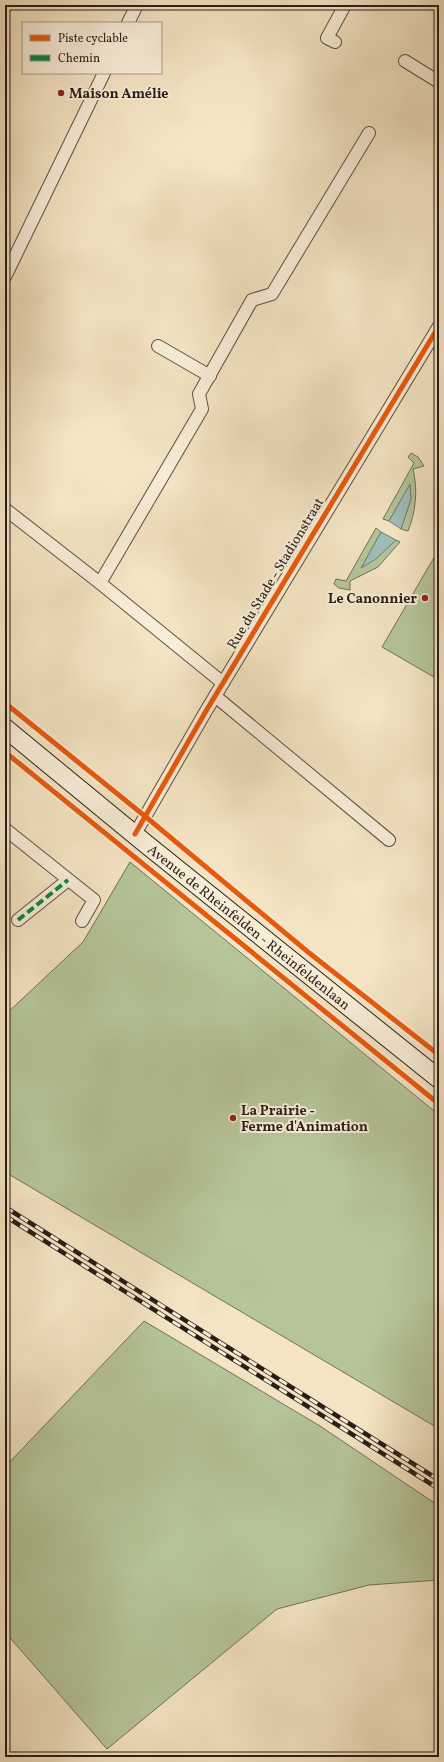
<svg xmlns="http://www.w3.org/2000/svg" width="444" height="1762" font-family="Vollkorn,serif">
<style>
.green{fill:#b5c599;stroke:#6f7158}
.water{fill:#9dbeb9;stroke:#6f7e78}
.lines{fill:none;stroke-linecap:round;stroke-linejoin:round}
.street-casing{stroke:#5c4f42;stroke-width:14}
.secondary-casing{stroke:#291d17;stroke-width:20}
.street{stroke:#f8edd8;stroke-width:12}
.secondary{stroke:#f8edd8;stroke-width:18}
.rail-casing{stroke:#291d17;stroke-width:4.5}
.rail{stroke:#f8edd8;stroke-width:3;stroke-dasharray:9;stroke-linecap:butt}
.quiet{stroke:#00873e;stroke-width:4;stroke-dasharray:8 4;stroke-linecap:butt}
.cycleway-casing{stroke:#f8edd8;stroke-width:8}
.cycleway{stroke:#e8590c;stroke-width:5}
.poi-dot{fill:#8f2418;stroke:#f8edd8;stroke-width:1.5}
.labels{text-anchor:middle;stroke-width:4;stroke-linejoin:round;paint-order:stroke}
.poi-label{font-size:14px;font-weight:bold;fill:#291d17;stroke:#f8edd8;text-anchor:start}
.street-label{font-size:14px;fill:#291d17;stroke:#f8edd8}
</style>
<rect width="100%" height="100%" fill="#f4e4c3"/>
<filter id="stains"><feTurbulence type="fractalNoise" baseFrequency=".005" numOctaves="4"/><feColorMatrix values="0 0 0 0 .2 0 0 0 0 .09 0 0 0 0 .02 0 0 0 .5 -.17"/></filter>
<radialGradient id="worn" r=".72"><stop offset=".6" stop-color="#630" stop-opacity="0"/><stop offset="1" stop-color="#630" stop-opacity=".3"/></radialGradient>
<!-- green -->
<g class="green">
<path d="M 411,453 L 418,457 L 424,466 L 413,469 C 418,490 416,511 408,531 L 401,529 L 411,499 L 410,485 L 389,521 L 383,519 L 414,463 L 408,457 Z"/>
<polygon points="376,528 381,532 362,567 396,540 400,542 378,567 350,581 350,590 339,588 334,584 336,579 346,581"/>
<polygon points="439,549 439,680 382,647"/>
<polygon points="130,862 439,1115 439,1433 436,1427 5,1172 5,1015 83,942"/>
<polygon points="144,1321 320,1426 439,1506 439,1580 369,1585 277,1609 107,1749 5,1632 5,1467"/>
</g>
<!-- water -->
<g class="water">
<polygon points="410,484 411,499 401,529 389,521"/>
<polygon points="381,532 396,540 376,559 361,568"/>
</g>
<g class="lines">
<defs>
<g id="street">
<polyline points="128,23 137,5"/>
<polyline points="335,42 327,38 345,5"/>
<polyline points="405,61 439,82"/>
<polyline points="5,277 104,73"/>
<polyline points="158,346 210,376"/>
<polyline points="5,509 100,583 223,683"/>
<polyline points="100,583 202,409 199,394 252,300 272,294 369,133"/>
<polyline points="215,696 389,840"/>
<polyline points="5,829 94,900 82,921"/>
<polyline points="135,834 206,711 439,326"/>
<polyline points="18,920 68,880"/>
</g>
<g id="secondary">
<path id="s1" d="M 5,728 L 146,844 L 439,1079"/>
</g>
</defs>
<!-- street casing -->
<use href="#street" class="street-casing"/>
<!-- secondary casing -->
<use href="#secondary" class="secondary-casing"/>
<!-- street -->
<use href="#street" class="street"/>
<!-- secondary -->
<use href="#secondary" class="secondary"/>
<defs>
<g id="rail">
<polyline points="5,1207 439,1480"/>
<polyline points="5,1216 439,1489"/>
</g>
</defs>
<!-- rail casing -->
<use href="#rail" class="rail-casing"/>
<!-- rail -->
<use href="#rail" class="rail"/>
<!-- quiet -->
<g class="quiet">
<polyline points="5,835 9,832"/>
<polyline points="18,920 68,880"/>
</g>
<defs>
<g id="cycleway">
<polyline points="5,703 146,817 308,952 439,1055"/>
<polyline points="5,752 439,1104"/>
<polyline points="135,834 206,711 439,326"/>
</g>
</defs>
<!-- cycleway casing -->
<use href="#cycleway" class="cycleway-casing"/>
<!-- cycleway -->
<use href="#cycleway" class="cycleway"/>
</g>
<!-- markers -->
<g class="poi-dot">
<circle cx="61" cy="93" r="4"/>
<circle cx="425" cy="598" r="4"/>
<circle cx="233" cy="1118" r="4"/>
</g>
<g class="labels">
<!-- poi labels -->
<g class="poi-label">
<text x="69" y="98">Maison Amélie</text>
<text x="417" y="603" text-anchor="end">Le Canonnier</text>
<text x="241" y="1115">La Prairie -<tspan x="241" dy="16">Ferme d'Animation</tspan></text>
</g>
<!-- street labels -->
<g class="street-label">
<text transform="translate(275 573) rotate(-59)" y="5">Rue du Stade - Stadionstraat</text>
<text dy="5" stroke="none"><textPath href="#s1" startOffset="315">Avenue de Rheinfelden - Rheinfeldenlaan</textPath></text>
</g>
</g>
<!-- margin -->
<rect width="444" height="1762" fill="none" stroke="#f4e4c3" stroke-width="20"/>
<rect x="6" y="6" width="432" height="1750" fill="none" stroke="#291d17" stroke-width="2"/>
<rect x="10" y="10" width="424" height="1742" fill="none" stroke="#291d17"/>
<!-- legend -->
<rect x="22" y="22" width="140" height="52" fill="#f8edd8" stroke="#a59a8b"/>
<rect x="30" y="35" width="20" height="6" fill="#e8590c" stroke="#a59a8b"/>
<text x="58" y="42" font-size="12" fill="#291d17">Piste cyclable</text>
<rect x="30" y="55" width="20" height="6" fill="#00873e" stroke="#a59a8b"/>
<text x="58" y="62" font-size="12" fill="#291d17">Chemin</text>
<rect width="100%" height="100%" filter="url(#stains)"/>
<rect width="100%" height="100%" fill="url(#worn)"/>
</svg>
